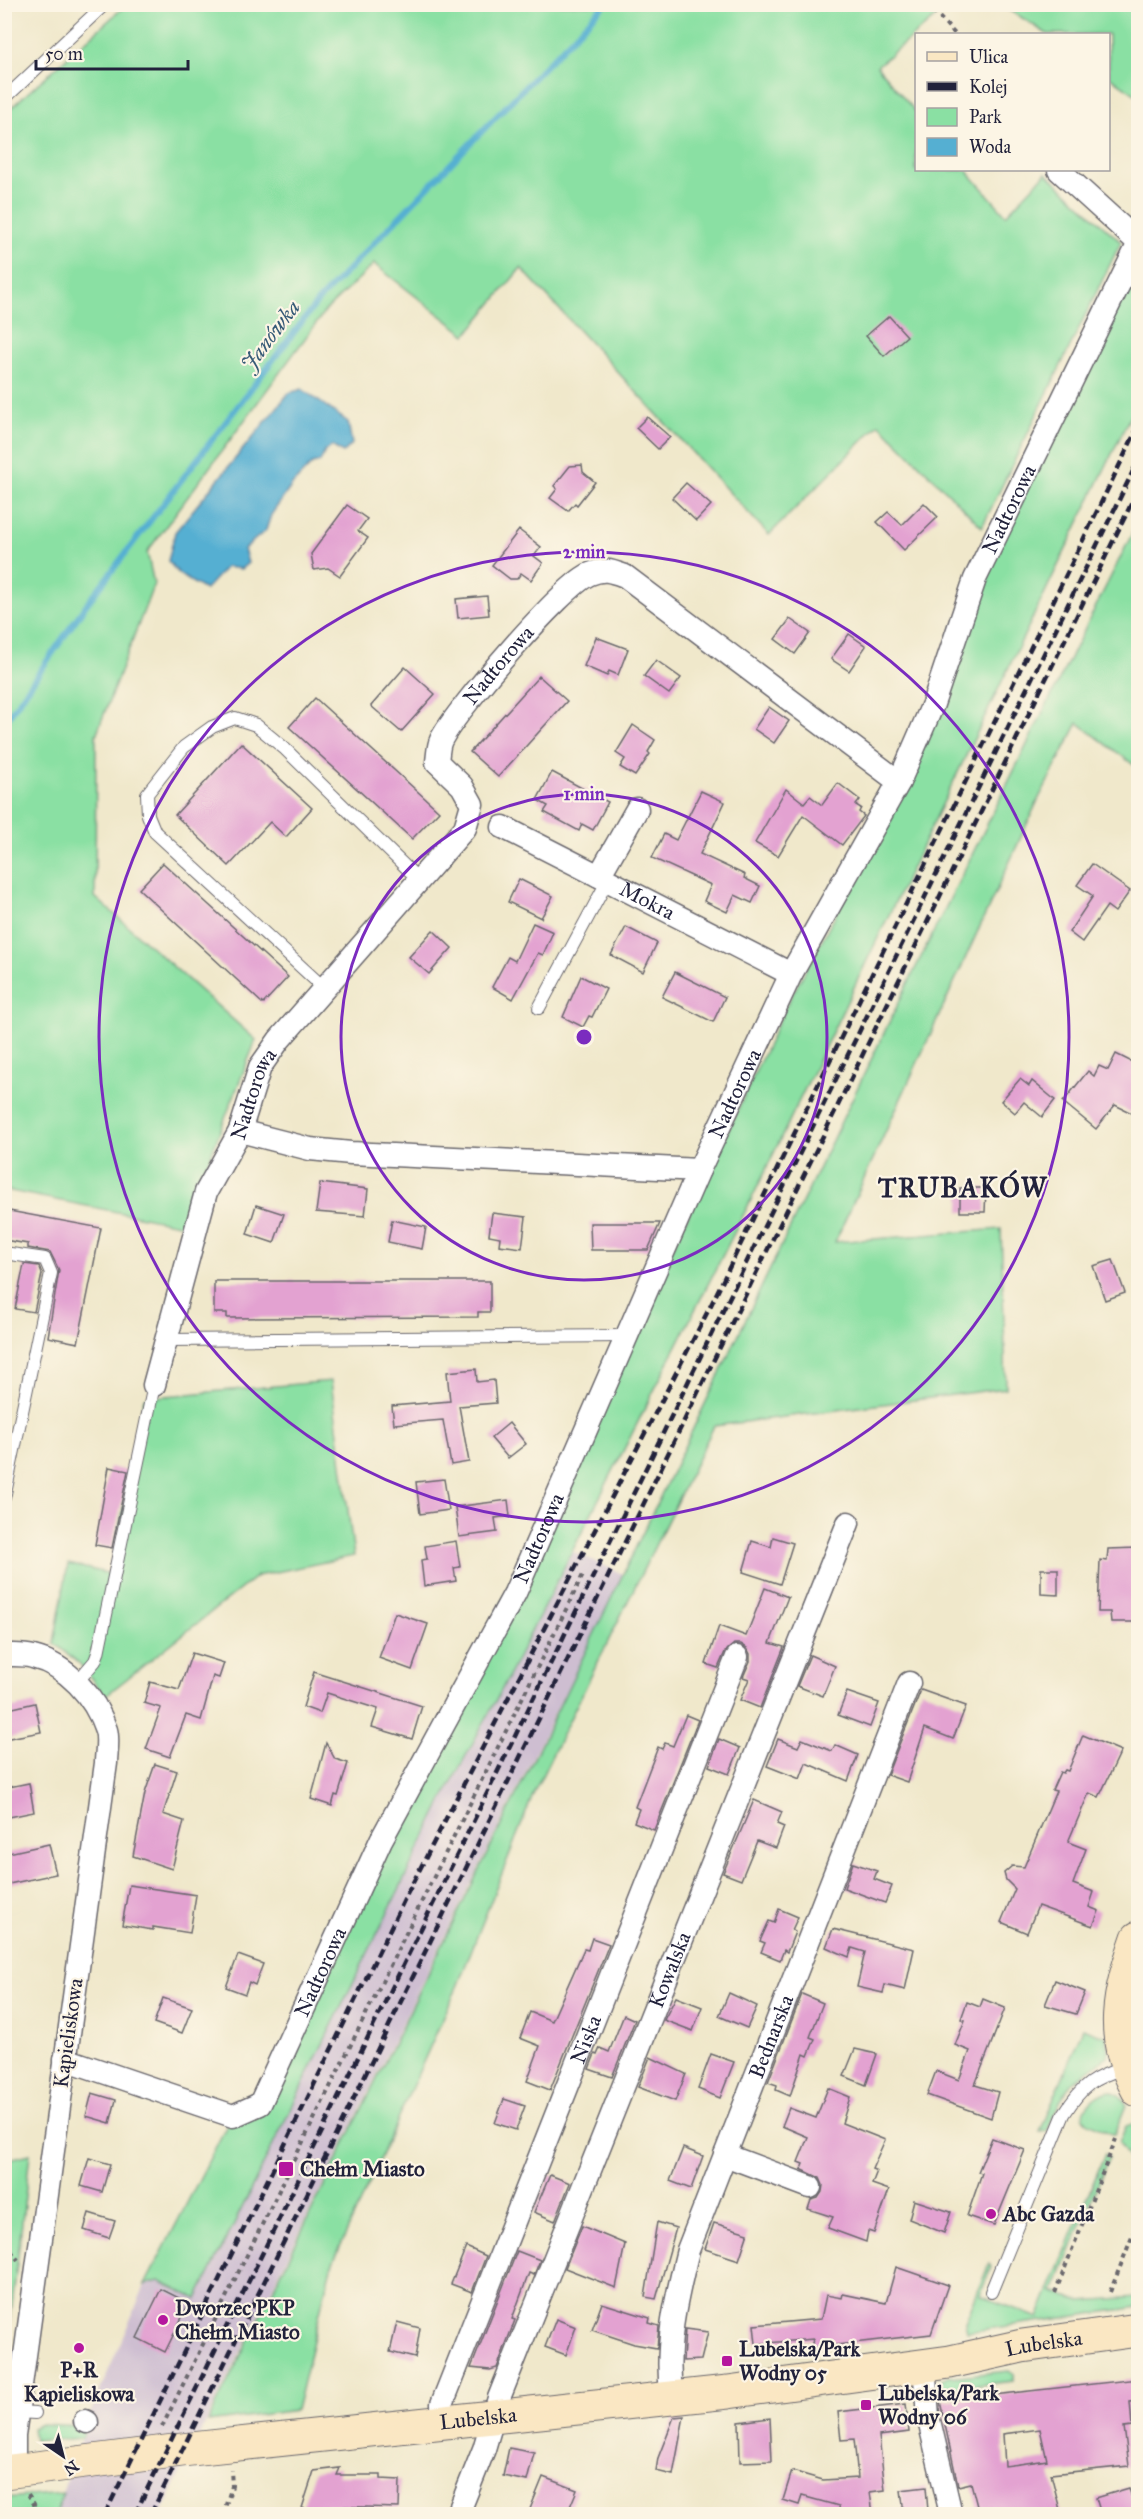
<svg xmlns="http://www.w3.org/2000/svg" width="1143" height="2519" font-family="'IM FELL Great Primer',serif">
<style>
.industrial{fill:#cebed1}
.green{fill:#8ae0a3;stroke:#56816f;stroke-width:1.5}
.water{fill:#55afd2;stroke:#3c6886;stroke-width:1.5}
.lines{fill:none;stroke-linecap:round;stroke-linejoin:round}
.stream{stroke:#55afd2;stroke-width:6}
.building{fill:#e3a2d1;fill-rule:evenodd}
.lane-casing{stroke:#6a676d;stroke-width:14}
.street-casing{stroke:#6a676d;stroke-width:25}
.secondary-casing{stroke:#6a676d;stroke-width:35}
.path{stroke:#6a676d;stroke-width:4;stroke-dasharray:4.5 4.5;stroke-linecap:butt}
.lane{stroke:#fff;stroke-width:12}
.street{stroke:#fff;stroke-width:22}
.secondary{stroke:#fae7c3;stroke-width:33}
.rail{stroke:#22223b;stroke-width:4.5;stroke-dasharray:9 4.5;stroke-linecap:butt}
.ring{fill:none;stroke:#7b2cbf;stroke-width:3}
.poi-dot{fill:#b5179e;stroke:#fcf5e5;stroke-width:2}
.labels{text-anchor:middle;stroke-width:4.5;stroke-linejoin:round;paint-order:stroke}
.street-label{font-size:21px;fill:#22223b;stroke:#fcf5e5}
.poi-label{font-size:21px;font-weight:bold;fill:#22223b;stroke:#fcf5e5;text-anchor:start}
.water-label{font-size:22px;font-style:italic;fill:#365a77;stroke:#fcf5e5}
.district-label{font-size:27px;font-weight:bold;letter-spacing:1.5px;fill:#22223b;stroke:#fcf5e5}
.centre{fill:#7b2cbf;stroke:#fcf5e5;stroke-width:3}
.ring-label{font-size:18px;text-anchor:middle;font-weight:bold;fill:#7b2cbf;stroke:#fcf5e5;stroke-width:4.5;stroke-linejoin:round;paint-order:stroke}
</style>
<rect width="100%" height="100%" fill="#fcf5e5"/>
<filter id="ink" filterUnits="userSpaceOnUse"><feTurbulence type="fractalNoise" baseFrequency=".0167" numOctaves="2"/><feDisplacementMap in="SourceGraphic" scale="12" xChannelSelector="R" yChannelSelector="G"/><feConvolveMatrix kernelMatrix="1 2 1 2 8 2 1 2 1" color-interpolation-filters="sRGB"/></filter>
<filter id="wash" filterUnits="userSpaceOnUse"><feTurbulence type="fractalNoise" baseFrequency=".008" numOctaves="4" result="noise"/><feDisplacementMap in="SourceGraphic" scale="24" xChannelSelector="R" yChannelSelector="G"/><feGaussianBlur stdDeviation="1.35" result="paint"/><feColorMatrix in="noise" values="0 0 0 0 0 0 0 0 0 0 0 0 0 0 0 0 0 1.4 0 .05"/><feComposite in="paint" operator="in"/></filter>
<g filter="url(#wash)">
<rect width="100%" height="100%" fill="#f0e8cb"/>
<!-- industrial -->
<polygon class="industrial" points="571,1551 623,1574 161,2514 55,2514 85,2426 145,2285 159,2281 197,2299 455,1776 501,1691"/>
<!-- green -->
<g class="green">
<polygon points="126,5 950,5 877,66 916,112 916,170 966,170 1006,215 1046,173 1121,242 982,527 879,424 769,535 521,268 466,335 374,264 326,310 147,552 154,584 96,735 95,897 256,1040 183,1225 5,1190 4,114"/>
<polygon points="1002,5 1138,5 1138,96 1109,76 1108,34 1047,34"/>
<polygon points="1138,261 1138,400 754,1194 501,1691 455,1776 197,2299 159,2281 145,2285 229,2121 260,2104 706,1178 785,1008 872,848 982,578"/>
<polygon points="1138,522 1138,768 1078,723 1038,800 835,1242 1001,1229 1006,1388 714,1426 535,1790 457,1987 331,2267 296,2410 208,2422 539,1748 909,981"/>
<polygon points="331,1381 354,1556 257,1576 105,1696 80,1664 54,1643 68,1564 111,1574 144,1398"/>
<polygon points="1083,2028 1107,2037 1108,2057 1072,2083 1059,2103 1047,2131 1040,2132"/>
<path d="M 1111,2091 L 1120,2095 L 1126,2105 L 1114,2135 L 1088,2123 L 1083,2117 C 1085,2104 1098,2092 1111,2091 Z"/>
<polygon points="1135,2123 1138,2135 1138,2172 1119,2143 1126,2126"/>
<polygon points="30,2154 10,2323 4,2322 5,2160"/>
<polygon points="1105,2154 1109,2157 1053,2292 1081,2301 1138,2297 1138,2307 967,2332 965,2322 989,2264 991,2267 980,2295 1038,2318"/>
<polygon points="1009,2371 1013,2374 1013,2381 937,2390 940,2381 948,2377"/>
<polygon points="41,2424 85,2426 82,2438 34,2441 32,2428"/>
<polygon points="63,2493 55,2514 5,2514 5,2498"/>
</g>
<!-- water -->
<polygon class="water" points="302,389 348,422 352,444 343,453 332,446 325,451 320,462 312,464 292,485 271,515 266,530 244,549 248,563 241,569 226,567 205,590 180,575 168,561 175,532 289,393"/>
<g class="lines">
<!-- stream -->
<polyline class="stream" points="4,723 86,605 318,301 605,4"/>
</g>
<g id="blocks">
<!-- building -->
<g class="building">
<polygon points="889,316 907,336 884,356 866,336"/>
<polygon points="647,417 670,437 658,449 636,428"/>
<polygon points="582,465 583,472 595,482 577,505 575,503 568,511 550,498 557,489 554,486 570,466"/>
<polygon points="686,483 711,505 696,521 672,498"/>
<polygon points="924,503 938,517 904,550 877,522 888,512 902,525"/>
<polygon points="347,505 367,519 358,531 368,538 340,576 328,568 314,570 311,554"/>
<polygon points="519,530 541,547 534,556 543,563 531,580 521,573 517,579 510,579 492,565"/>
<polygon points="487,596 489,615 458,618 456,599"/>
<polygon points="790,619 810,633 795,654 775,639"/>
<polygon points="849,634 866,646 849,671 831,659"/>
<polygon points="596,637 628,649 618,675 609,671 607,676 584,666"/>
<polygon points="656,660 681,678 669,694 644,676"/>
<polygon points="405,667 435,694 401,732 371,706"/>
<polygon points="539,676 567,701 498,777 470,752"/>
<polygon points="315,698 439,811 412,839 289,727"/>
<polygon points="769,707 789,721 774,743 754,729"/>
<polygon points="633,725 655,740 648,752 650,754 635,776 620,767 625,759 616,753"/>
<polygon points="241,743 312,808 286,837 270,822 229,866 175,815"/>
<polygon points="552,772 608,802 593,830 582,824 579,831 544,812 548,806 537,800"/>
<polygon points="838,783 860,800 856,805 861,808 859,812 864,816 842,845 803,815 778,856 755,843 786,789 804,803 810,796 822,805"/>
<polygon points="701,791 725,802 700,854 745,875 744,878 760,886 752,903 735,895 727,912 704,901 711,885 652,858 664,834 676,840"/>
<polygon points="163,863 288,977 263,1004 139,889"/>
<polygon points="1092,864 1130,891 1115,912 1107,906 1082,942 1069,932 1093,896 1077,885"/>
<polygon points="519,879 553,896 541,918 508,902"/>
<polygon points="533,923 553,932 543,955 538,953 513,999 492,987 508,957 515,961"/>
<polygon points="626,927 657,943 643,972 611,955"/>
<polygon points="433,930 452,948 429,974 409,957"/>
<polygon points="675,972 725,997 713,1022 662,997"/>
<polygon points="581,976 606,989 592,1017 589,1016 583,1027 563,1017"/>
<polygon points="1116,1054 1138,1065 1138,1116 1115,1105 1096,1129 1063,1102 1088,1071 1094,1076 1099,1066 1108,1070"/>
<polygon points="1020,1079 1029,1086 1032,1081 1055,1100 1042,1117 1024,1102 1015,1113 1001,1101"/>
<polygon points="320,1183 368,1189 365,1216 316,1212"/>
<polygon points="960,1188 986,1188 985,1212 960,1212"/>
<polygon points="256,1205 284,1214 274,1243 247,1234"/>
<polygon points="4,1210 101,1228 78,1343 48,1337 59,1270 50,1252 28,1248 28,1244 4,1240"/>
<polygon points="492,1213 526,1217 522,1248 499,1245 500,1237 489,1235"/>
<polygon points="392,1220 426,1227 422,1249 388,1242"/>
<polygon points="590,1223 660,1223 648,1250 591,1250"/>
<polygon points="1113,1260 1125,1293 1105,1300 1093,1266"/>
<polygon points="24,1264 39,1266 42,1274 34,1312 15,1309"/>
<polygon points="214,1281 490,1281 490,1312 478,1312 478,1317 227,1318 227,1313 214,1313"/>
<polygon points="476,1369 477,1382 494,1380 496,1403 459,1406 469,1462 451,1465 443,1420 394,1424 392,1406 450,1401 447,1372"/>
<polygon points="509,1423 526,1444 508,1458 491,1438"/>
<polygon points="109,1467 128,1471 112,1548 95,1545"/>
<polygon points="444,1479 449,1510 420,1514 416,1482"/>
<polygon points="508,1500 510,1516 495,1518 497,1532 459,1537 455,1507"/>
<polygon points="773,1537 793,1543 780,1584 743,1572 752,1541 771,1547"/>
<polygon points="456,1541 460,1567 454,1568 456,1581 424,1586 421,1560 427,1559 425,1546"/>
<polygon points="1138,1548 1138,1622 1111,1622 1110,1612 1098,1612 1100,1560 1107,1561 1108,1549"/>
<polygon points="1041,1569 1058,1569 1058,1595 1041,1594"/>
<polygon points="765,1588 788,1597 770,1643 784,1647 760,1708 740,1700 749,1679 743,1677 750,1661 750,1654 747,1648 741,1644 734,1644 725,1652 718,1668 706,1664 719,1626 746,1636"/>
<polygon points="395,1613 428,1624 412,1670 379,1658"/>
<polygon points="192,1653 224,1663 219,1678 213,1676 201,1720 186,1715 170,1757 146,1749 161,1708 144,1703 150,1682 179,1690"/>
<polygon points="810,1655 835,1666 823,1696 797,1686"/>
<polygon points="314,1672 422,1706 412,1739 372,1727 378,1709 327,1693 320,1713 303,1707"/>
<polygon points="921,1690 966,1706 953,1739 925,1728 907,1782 887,1775"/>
<polygon points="847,1692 879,1703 870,1727 838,1715"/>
<polygon points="35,1703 41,1732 4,1739 4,1710"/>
<polygon points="686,1715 698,1720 654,1830 634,1822 639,1809 635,1807 658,1747 662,1749 665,1743 673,1746"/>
<polygon points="1083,1735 1121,1751 1099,1797 1089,1793 1068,1842 1086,1849 1073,1884 1094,1892 1089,1907 1099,1911 1093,1926 1038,1906 1027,1933 1001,1922 1015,1889 1006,1880 1004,1873 1012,1866 1024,1867 1056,1791 1052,1790 1060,1772 1063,1773 1065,1770 1068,1771"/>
<polygon points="719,1739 740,1748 729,1774 709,1766"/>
<polygon points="778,1739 798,1747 802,1739 832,1751 835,1745 858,1755 848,1781 806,1763 800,1779 767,1766"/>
<polygon points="326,1743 335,1759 348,1763 338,1796 335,1795 332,1806 311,1799"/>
<polygon points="155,1764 177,1771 163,1814 184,1821 172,1869 133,1856 145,1793"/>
<polygon points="29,1783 34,1812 4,1818 4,1788"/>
<polygon points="754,1800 782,1812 777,1824 784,1827 776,1848 757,1841 741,1880 723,1873"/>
<polygon points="49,1844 56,1874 4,1885 4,1854"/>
<polygon points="853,1863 877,1871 874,1879 892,1886 885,1903 844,1888"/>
<polygon points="129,1885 196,1895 190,1933 153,1927 153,1930 122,1925"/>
<polygon points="779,1909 798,1917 792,1930 795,1932 787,1952 784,1950 780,1960 761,1952 765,1943 760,1941 769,1921 774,1923"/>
<polygon points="833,1929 914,1949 905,1990 885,1985 883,1993 857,1987 865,1952 852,1948 849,1957 826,1947"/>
<polygon points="592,1938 609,1944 550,2090 527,2081 540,2046 520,2038 530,2012 552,2021 584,1949 588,1950"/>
<polygon points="238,1955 263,1964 255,1985 249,1982 245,1994 226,1987"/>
<polygon points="1055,1980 1085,1992 1076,2014 1045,2005"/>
<polygon points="729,1993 757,2006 747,2028 719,2016"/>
<polygon points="802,1994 823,2003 810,2037 815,2039 808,2056 804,2054 790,2096 776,2090 777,2085 768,2082"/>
<polygon points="676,1997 702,2007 693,2031 664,2020"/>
<polygon points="163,1998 192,2008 182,2033 154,2023"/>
<polygon points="983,1999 1005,2008 975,2085 998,2092 991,2118 927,2095 936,2071 959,2080 970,2051 955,2045 965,2020 961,2019 967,2002 980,2007"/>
<polygon points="624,2015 635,2020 612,2077 589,2069 595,2054 597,2055 600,2048 609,2052"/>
<polygon points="855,2049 877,2054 866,2085 844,2076"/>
<polygon points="711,2054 734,2062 720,2098 698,2089"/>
<polygon points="650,2057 686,2074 675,2101 638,2087"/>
<polygon points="828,2088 850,2097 842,2123 885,2140 872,2169 877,2171 872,2184 889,2190 874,2233 868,2231 866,2242 828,2228 833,2217 808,2209 811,2200 818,2198 822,2192 823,2185 820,2178 801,2169 803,2164 798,2162 808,2137 782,2126 789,2108 816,2118"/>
<polygon points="92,2093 116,2100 110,2123 86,2116"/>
<polygon points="504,2099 525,2106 516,2130 495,2123"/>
<polygon points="992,2138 1025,2150 994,2225 967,2216 982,2173 978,2172"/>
<polygon points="683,2148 703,2156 691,2189 670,2181"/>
<polygon points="89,2158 110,2164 102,2192 81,2186"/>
<polygon points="550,2175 570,2183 555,2221 534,2212"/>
<polygon points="914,2200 951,2212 944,2233 909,2219"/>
<polygon points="89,2213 115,2221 109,2238 84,2230"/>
<polygon points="657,2222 676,2228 656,2299 645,2297"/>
<polygon points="714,2223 748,2233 739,2260 705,2249"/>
<polygon points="582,2226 625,2244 616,2288 565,2268"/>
<polygon points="466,2247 486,2256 472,2292 451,2284"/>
<polygon points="517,2251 540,2260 534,2275 529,2273 512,2319 515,2320 497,2368 490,2370 471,2368"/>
<polygon points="896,2267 948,2285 931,2334 811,2348 813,2339 756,2344 754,2325 821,2319 826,2295 842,2298 843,2294 886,2303"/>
<polygon points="161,2289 189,2303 165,2352 137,2338"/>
<polygon points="602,2303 650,2318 649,2323 659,2326 657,2348 634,2344 592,2330"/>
<polygon points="556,2319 576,2327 566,2355 545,2347"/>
<polygon points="397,2322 420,2328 415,2358 390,2352"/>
<polygon points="685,2329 708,2332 701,2360 683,2361"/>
<path d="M 1138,2379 L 1138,2401 L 1130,2402 L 1132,2426 L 1124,2427 L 1129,2466 L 1051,2474 L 1061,2514 L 979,2514 L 971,2483 L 958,2486 L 940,2401 ZM 1040,2429 L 1047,2460 L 1005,2466 L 1003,2434 Z"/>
<polygon points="906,2404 909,2432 879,2436 885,2490 870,2492 873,2514 840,2514 839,2506 802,2496 799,2505 783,2500 792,2471 823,2480 858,2478 854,2439 841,2440 838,2412"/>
<polygon points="684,2416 673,2475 656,2471 658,2458 674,2417"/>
<polygon points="770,2418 772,2461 740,2462 739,2422"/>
<polygon points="509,2448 534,2453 527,2481 503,2476"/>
<polygon points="340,2468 337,2475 381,2475 381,2479 400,2480 399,2508 328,2506 325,2514 322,2514 302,2508 314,2471"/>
<polygon points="543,2477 577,2490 567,2514 528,2514"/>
<polygon points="926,2487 928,2511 904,2513 901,2490"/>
<polygon points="1129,2488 1137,2514 1101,2514 1096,2498"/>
</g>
</g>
</g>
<g filter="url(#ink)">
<use href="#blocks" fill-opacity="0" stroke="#6a676d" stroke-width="1.5"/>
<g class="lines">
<defs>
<g id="lane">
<polyline points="4,99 105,4"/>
<polyline points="324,988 155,832 148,815 147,794 184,747 212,727 235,718 256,725 284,748 419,880"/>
<polyline points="539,1008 608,880"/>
<polyline points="4,1253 45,1259 51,1273 4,1498"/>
<polyline points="165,1340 627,1336"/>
<polyline points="77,1682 95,1661 98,1653 154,1385"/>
<path d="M 991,2292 L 1064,2114 C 1083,2084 1093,2078 1126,2067"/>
<polyline points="17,2412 35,2413"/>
</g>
<g id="street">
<polyline points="1059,170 1138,242"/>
<path id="s1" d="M 503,827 L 791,974"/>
<polyline points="599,876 637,809"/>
<polyline points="240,1131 310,1149 351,1153 699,1170"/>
<path id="s2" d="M 154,1385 L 206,1192 L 240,1131 L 260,1067 L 279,1040 L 465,828 L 472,804 L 462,786 L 437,762 C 438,755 438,746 441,740 C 455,711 563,585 590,574 C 604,568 611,571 625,576 L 899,782"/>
<path d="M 4,1655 C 14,1655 24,1654 33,1657 C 67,1665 95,1697 106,1730 C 109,1740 106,1753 106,1763 L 14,2436 L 14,2471"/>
<path id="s3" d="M 65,2059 L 233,2116 L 260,2104 L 381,1840 L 515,1593 L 699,1170 L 791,974 L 899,782 L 933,704 L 975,579 L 1138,245"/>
<polyline points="725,2155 810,2187"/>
<polyline points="924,2366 928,2416 951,2514"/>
<path id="s4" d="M 672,2399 C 664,2348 676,2299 688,2250 L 909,1683"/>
<polyline points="85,2421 87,2422"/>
<path id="s5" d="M 443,2423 L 442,2404 L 737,1657"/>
<path id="s6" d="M 458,2514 L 484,2449 L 499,2398 L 848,1523"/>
</g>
<g id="secondary">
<path d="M 1138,1938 C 1119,1993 1108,2036 1138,2090"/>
<path id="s7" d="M 4,2472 L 182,2450 L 728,2392 L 950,2362 L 1022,2346 L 1138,2330"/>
</g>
</defs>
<!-- lane casing -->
<use href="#lane" class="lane-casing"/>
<!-- street casing -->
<use href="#street" class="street-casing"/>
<!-- secondary casing -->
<use href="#secondary" class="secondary-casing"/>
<!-- path -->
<g class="path">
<polyline points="927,4 955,34"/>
<polyline points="4,2234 9,2248 18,2260"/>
<polyline points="1110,2292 1138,2222"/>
<polyline points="1055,2293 1116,2139"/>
<polyline points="162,2427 583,1575"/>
<polyline points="28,2494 34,2504 36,2514"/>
<polyline points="223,2514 232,2486 231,2470"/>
</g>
<!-- lane -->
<use href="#lane" class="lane"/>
<!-- street -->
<use href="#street" class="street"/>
<!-- secondary -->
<use href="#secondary" class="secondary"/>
<!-- rail -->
<g class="rail">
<polyline points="105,2514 405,1898 710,1307 1138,427"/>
<polyline points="135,2514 1138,461"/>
<polyline points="151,2514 1138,490"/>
</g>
</g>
</g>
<!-- distance rings -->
<g class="ring">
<circle cx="584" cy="1037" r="243"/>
<circle cx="584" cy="1037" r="485"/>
</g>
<!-- markers -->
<g class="poi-dot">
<rect x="278" y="2161" width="16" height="16" rx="3"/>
<circle cx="991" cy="2214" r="6"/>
<circle cx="163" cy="2320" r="6"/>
<circle cx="79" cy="2348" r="6"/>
<rect x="721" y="2355" width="12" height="12" rx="3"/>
<rect x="860" y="2399" width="12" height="12" rx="3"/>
</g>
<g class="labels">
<!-- street labels -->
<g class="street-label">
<text dy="7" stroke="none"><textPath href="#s3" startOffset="1971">Nadtorowa</textPath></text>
<text dy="7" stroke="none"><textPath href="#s2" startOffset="849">Nadtorowa</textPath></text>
<text dy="7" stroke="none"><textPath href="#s1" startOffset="162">Mokra</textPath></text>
<text dy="7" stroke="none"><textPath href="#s3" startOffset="1324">Nadtorowa</textPath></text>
<text dy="7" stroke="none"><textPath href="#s2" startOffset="309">Nadtorowa</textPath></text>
<text dy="7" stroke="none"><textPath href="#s3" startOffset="838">Nadtorowa</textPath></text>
<text dy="7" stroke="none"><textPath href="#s6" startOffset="584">Kowalska</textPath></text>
<text dy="7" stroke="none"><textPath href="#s3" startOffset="352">Nadtorowa</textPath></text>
<text transform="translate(68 2033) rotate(-82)" y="7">Kąpieliskowa</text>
<text dy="7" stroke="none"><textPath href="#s4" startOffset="380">Bednarska</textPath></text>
<text dy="7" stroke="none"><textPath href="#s5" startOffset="411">Niska</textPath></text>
<text dy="7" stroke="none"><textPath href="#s7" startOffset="1048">Lubelska</textPath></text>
<text dy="7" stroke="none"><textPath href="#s7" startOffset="477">Lubelska</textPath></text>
</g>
<!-- poi labels -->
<g class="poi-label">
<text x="300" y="2176">Chełm Miasto</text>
<text x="1003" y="2221">Abc Gazda</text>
<text x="175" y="2315">Dworzec PKP<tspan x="175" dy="24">Chełm Miasto</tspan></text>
<text x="739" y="2356">Lubelska/Park<tspan x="739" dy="24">Wodny 05</tspan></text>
<text x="79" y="2377" text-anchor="middle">P+R<tspan x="79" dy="24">Kąpieliskowa</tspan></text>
<text x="878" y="2400">Lubelska/Park<tspan x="878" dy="24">Wodny 06</tspan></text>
</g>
<!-- water labels -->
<g class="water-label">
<text transform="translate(270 335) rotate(-53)" y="8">Janówka</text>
</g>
<!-- district labels -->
<g class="district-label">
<text x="963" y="1197">TRUBAKÓW</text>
</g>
</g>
<circle cx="584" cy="1037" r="9" class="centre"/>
<g class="ring-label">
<text x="584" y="558">2 min</text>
<text x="584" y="800">1 min</text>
</g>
<!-- margin -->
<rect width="1143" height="2519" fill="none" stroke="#fcf5e5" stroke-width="24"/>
<!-- legend -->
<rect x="915" y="33" width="195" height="138" fill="#fcf5e5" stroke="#a5a1a1" stroke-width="1.5"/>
<rect x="927" y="52" width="30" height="9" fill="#fae7c3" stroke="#a5a1a1" stroke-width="1.5"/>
<text x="969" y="63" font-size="18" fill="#22223b">Ulica</text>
<rect x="927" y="82" width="30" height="9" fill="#22223b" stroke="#a5a1a1" stroke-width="1.5"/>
<text x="969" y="93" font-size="18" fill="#22223b">Kolej</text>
<rect x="927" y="108" width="30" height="18" fill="#8ae0a3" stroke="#a5a1a1" stroke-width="1.5"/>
<text x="969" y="123" font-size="18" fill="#22223b">Park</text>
<rect x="927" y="138" width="30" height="18" fill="#55afd2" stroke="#a5a1a1" stroke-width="1.5"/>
<text x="969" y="153" font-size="18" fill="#22223b">Woda</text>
<!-- north arrow -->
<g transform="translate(63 2456) rotate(145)" stroke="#fcf5e5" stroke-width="4.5" paint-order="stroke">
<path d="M0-4.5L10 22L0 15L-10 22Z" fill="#22223b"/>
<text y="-9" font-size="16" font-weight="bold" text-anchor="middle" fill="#22223b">N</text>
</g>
<!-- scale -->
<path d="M36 60v9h152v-9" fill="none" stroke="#22223b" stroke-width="3"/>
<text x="45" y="60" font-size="18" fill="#22223b" stroke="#fcf5e5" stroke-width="4.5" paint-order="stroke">50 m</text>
</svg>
